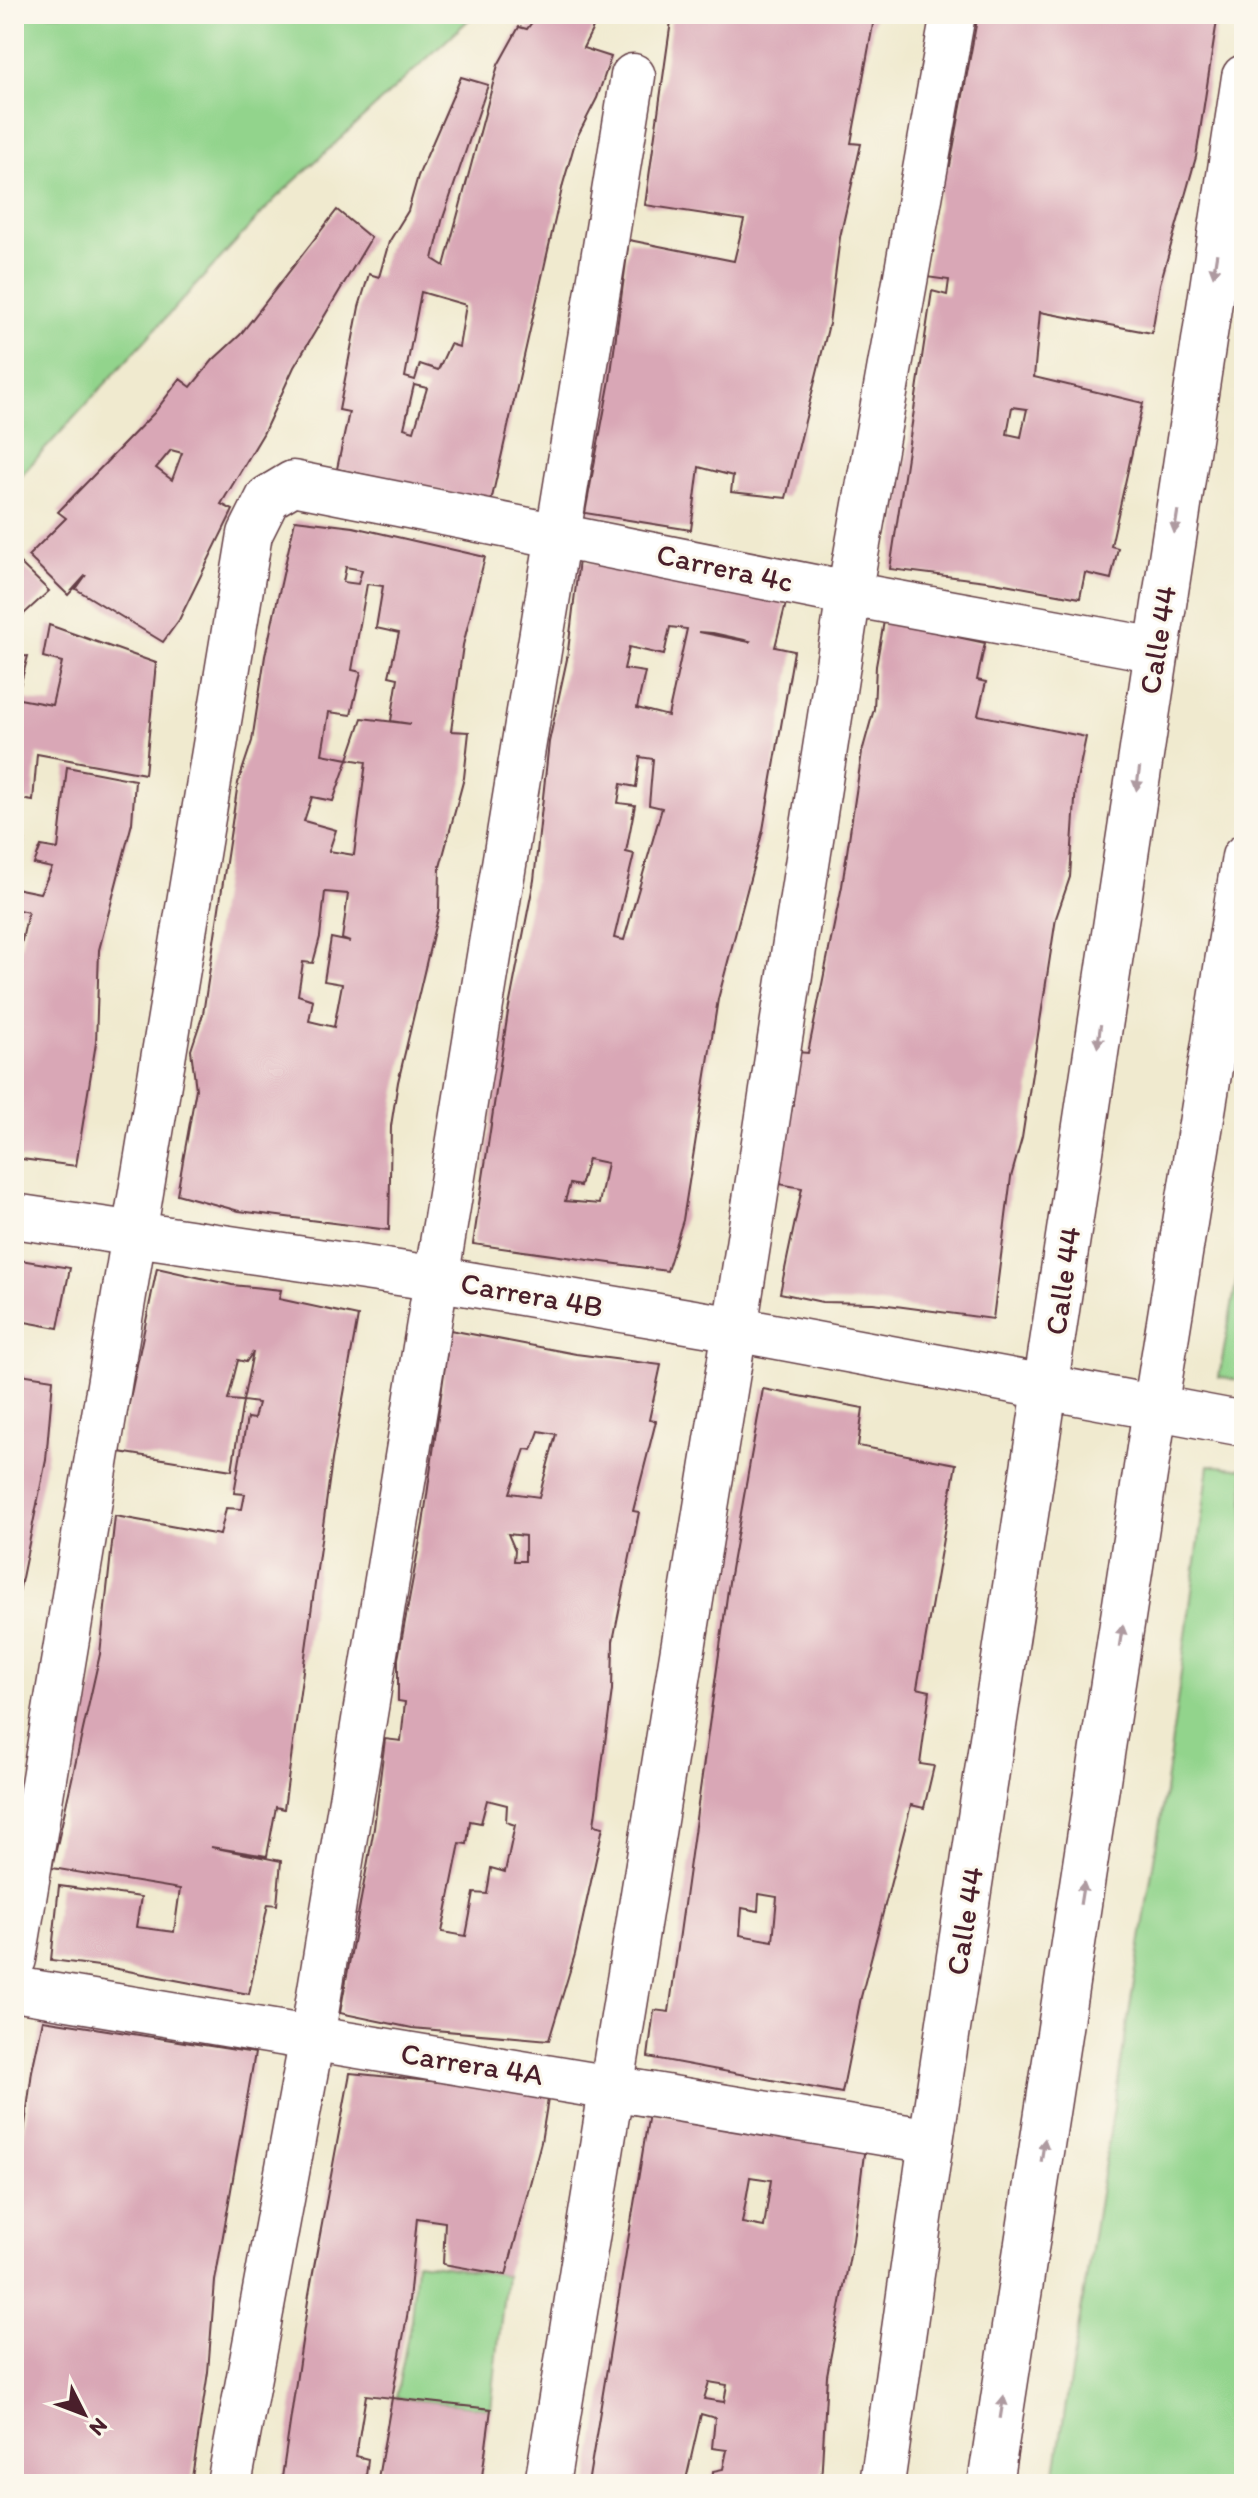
<svg xmlns="http://www.w3.org/2000/svg" width="1258" height="2498" font-family="Itim,sans-serif">
<style>
.green{fill:#92d48c;stroke:#6e7a5c;stroke-width:2}
.building{fill:#d9a7b6;fill-rule:evenodd}
.lines{fill:none;stroke-linecap:round;stroke-linejoin:round}
.street-casing{stroke:#633d44;stroke-width:47}
.secondary-casing{stroke:#633d44;stroke-width:47}
.street{stroke:#fff;stroke-width:44}
.secondary{stroke:#fff;stroke-width:44}
.oneway{fill:#ae9aa0}
.labels{text-anchor:middle;stroke-width:6;stroke-linejoin:round;paint-order:stroke}
.street-label{font-size:30px;fill:#4a1f2b;stroke:#fbf7ec}
</style>
<rect width="100%" height="100%" fill="#fbf7ec"/>
<filter id="ink" filterUnits="userSpaceOnUse"><feTurbulence type="fractalNoise" baseFrequency=".0125" numOctaves="2"/><feDisplacementMap in="SourceGraphic" scale="16" xChannelSelector="R" yChannelSelector="G"/><feConvolveMatrix kernelMatrix="1 2 1 2 8 2 1 2 1" color-interpolation-filters="sRGB"/></filter>
<filter id="wash" filterUnits="userSpaceOnUse"><feTurbulence type="fractalNoise" baseFrequency=".006" numOctaves="4" result="noise"/><feDisplacementMap in="SourceGraphic" scale="32" xChannelSelector="R" yChannelSelector="G"/><feGaussianBlur stdDeviation="1.8" result="paint"/><feColorMatrix in="noise" values="0 0 0 0 0 0 0 0 0 0 0 0 0 0 0 0 0 1.4 0 .05"/><feComposite in="paint" operator="in"/></filter>
<g filter="url(#wash)">
<rect width="100%" height="100%" fill="#f0eacf"/>
<!-- green -->
<g class="green">
<polygon points="14,14 475,14 275,199 14,483"/>
<polygon points="1244,1239 1244,1381 1219,1377"/>
<polygon points="1209,1465 1244,1469 1244,2484 1053,2484 1165,1791"/>
<polygon points="416,2262 506,2275 491,2409 396,2398 411,2319"/>
</g>
<g id="blocks">
<!-- building -->
<g class="building">
<path d="M 538,14 L 600,14 L 583,48 L 611,57 L 597,98 L 576,139 L 563,184 L 491,502 L 337,469 L 349,412 L 339,410 L 359,307 L 369,274 L 379,277 L 389,242 L 408,211 L 418,176 L 461,77 L 488,85 L 442,221 L 433,259 L 444,266 L 498,65 L 519,27 L 527,29 ZM 421,292 L 466,305 L 459,347 L 450,344 L 438,370 L 420,364 L 415,380 L 405,377 ZM 414,385 L 427,388 L 414,431 L 404,428 Z"/>
<polygon points="672,14 875,14 851,143 861,144 840,237 829,324 786,498 731,492 733,476 699,467 691,530 585,513 610,380 629,240 734,261 744,220 645,205"/>
<path d="M 978,14 L 1218,14 L 1196,157 L 1160,284 L 1152,333 L 1040,312 L 1034,377 L 1143,403 L 1111,546 L 1118,548 L 1111,579 L 1085,573 L 1080,598 L 994,582 L 890,569 L 932,291 L 947,295 L 949,280 L 926,277 L 944,164 L 950,166 ZM 1012,407 L 1027,409 L 1021,437 L 1007,434 Z"/>
<path d="M 337,210 L 371,238 L 294,367 L 263,434 L 221,504 L 233,510 L 179,620 L 163,642 L 76,589 L 86,575 L 68,595 L 28,556 L 66,518 L 58,512 L 154,413 L 180,379 L 191,387 L 213,360 L 240,335 ZM 171,450 L 182,453 L 172,480 L 156,468 Z"/>
<path d="M 295,520 L 353,527 L 485,557 L 463,645 L 451,731 L 469,732 L 464,778 L 440,867 L 439,909 L 398,1082 L 391,1126 L 389,1230 L 239,1211 L 177,1194 L 196,1089 L 191,1050 L 203,1014 L 238,783 L 252,741 L 265,656 ZM 346,567 L 362,570 L 358,584 L 343,582 ZM 367,584 L 383,586 L 376,628 L 399,633 L 389,676 L 398,678 L 391,721 L 411,724 L 362,718 L 348,759 L 322,754 L 329,712 L 351,715 L 361,672 L 352,670 ZM 348,759 L 366,762 L 354,855 L 329,851 L 336,830 L 304,821 L 312,797 L 333,801 ZM 325,892 L 348,894 L 342,939 L 350,942 L 331,938 L 324,981 L 342,984 L 334,1027 L 309,1021 L 313,1000 L 298,995 L 303,962 L 313,963 L 320,937 Z"/>
<polygon points="14,557 49,591 14,623"/>
<path d="M 579,560 L 786,603 L 775,647 L 794,651 L 763,830 L 718,999 L 683,1220 L 667,1271 L 473,1244 L 508,1012 L 534,880 L 549,742 L 567,659 ZM 670,627 L 687,629 L 668,716 L 637,708 L 645,672 L 624,669 L 629,647 L 664,655 ZM 699,632 L 713,633 L 750,641 L 749,642 ZM 640,757 L 653,759 L 649,805 L 662,808 L 624,940 L 614,938 L 634,854 L 626,852 L 635,805 L 618,803 L 621,784 L 636,787 ZM 588,1159 L 607,1163 L 599,1204 L 565,1201 L 570,1184 L 580,1186 Z"/>
<polygon points="884,621 985,643 977,680 986,682 978,715 1086,737 1076,785 1070,877 1056,918 1022,1138 1011,1177 993,1319 873,1303 822,1302 780,1293 802,1188 774,1183 793,1104 790,1103 797,1052 808,1053 842,886 862,752 874,709 876,666"/>
<polygon points="49,625 156,663 145,774 37,754 33,801 21,799 14,819 14,698 52,705 62,662 43,657"/>
<polygon points="28,656 17,697 14,697 14,657"/>
<polygon points="67,767 135,780 132,823 99,950 96,1043 76,1166 14,1158 14,1014 19,1001 14,1000 14,978 28,912 14,909 15,888 40,893 52,868 34,864 41,846 58,849"/>
<polygon points="14,839 25,841 14,869"/>
<polygon points="14,1259 70,1268 58,1328 14,1320"/>
<polygon points="157,1268 232,1285 281,1290 279,1299 358,1316 332,1460 284,1809 276,1807 267,1856 211,1847 281,1861 277,1905 268,1904 249,1994 107,1967 51,1960 59,1886 141,1897 136,1927 174,1932 180,1889 52,1868 100,1654 115,1516 220,1535 226,1508 242,1509 245,1494 234,1493 247,1418 254,1419 258,1403 243,1401 253,1352 246,1362 238,1360 228,1400 243,1401 232,1470 119,1452"/>
<path d="M 450,1330 L 576,1354 L 661,1365 L 649,1420 L 656,1421 L 633,1511 L 639,1512 L 613,1641 L 612,1690 L 594,1825 L 603,1827 L 575,1954 L 549,2040 L 412,2028 L 340,2013 L 374,1828 L 385,1739 L 401,1741 L 405,1702 L 398,1701 L 398,1659 L 423,1524 ZM 539,1431 L 556,1434 L 539,1497 L 510,1493 L 525,1449 L 532,1450 ZM 508,1534 L 525,1536 L 525,1561 L 514,1561 L 515,1550 ZM 487,1800 L 507,1805 L 506,1822 L 515,1825 L 505,1872 L 491,1868 L 487,1894 L 474,1893 L 466,1936 L 442,1932 L 460,1843 L 467,1844 L 470,1821 L 481,1823 Z"/>
<polygon points="14,1373 53,1379 46,1460 15,1612"/>
<path d="M 763,1389 L 863,1408 L 858,1446 L 956,1464 L 917,1688 L 930,1691 L 920,1764 L 934,1766 L 924,1808 L 911,1805 L 861,1997 L 842,2093 L 648,2057 L 654,2010 L 669,2012 L 730,1575 ZM 759,1894 L 777,1897 L 773,1941 L 740,1935 L 742,1908 L 758,1911 Z"/>
<polygon points="43,2020 255,2053 215,2281 208,2372 191,2484 14,2484 14,2210 32,2071"/>
<polygon points="350,2073 549,2093 541,2142 506,2275 443,2264 445,2222 417,2218 408,2311 392,2398 366,2395 356,2456 368,2459 365,2484 281,2484 309,2294"/>
<path d="M 649,2113 L 865,2146 L 853,2240 L 827,2375 L 821,2484 L 712,2484 L 713,2471 L 723,2469 L 727,2450 L 712,2448 L 715,2418 L 701,2414 L 685,2484 L 588,2484 ZM 750,2177 L 771,2180 L 764,2227 L 742,2223 ZM 709,2382 L 727,2385 L 724,2402 L 704,2399 Z"/>
<polygon points="392,2398 491,2409 481,2484 377,2484"/>
</g>
</g>
</g>
<g filter="url(#ink)">
<use href="#blocks" fill-opacity="0" stroke="#633d44" stroke-width="2"/>
<g class="lines">
<defs>
<g id="street">
<polyline points="14,1216 439,1279 735,1329 1244,1424"/>
<polyline points="14,1959 250,534 268,498 293,483 849,594 1157,650"/>
<polyline points="14,1989 931,2141"/>
<polyline points="229,2484 312,2038 633,76"/>
<polyline points="547,2484 735,1329 849,594 953,14"/>
</g>
<g id="secondary">
<polyline points="882,2484 931,2141 1244,77"/>
<polyline points="990,2484 1155,1409 1244,857"/>
</g>
</defs>
<!-- street casing -->
<use href="#street" class="street-casing"/>
<!-- secondary casing -->
<use href="#secondary" class="secondary-casing"/>
<!-- street -->
<use href="#street" class="street"/>
<!-- secondary -->
<use href="#secondary" class="secondary"/>
</g>
<!-- one-way arrows -->
<defs><path id="oneway-solid" d="M-6-.8H1V-3.2L6.5 0L1 3.2V.8H-6Z" transform="scale(2)"/></defs>
<g class="oneway">
<use href="#oneway-solid" transform="translate(1215 265) rotate(99)"/>
<use href="#oneway-solid" transform="translate(1176 522) rotate(99)"/>
<use href="#oneway-solid" transform="translate(1138 779) rotate(98)"/>
<use href="#oneway-solid" transform="translate(1099 1036) rotate(98)"/>
<use href="#oneway-solid" transform="translate(1121 1636) rotate(-81)"/>
<use href="#oneway-solid" transform="translate(1082 1893) rotate(-81)"/>
<use href="#oneway-solid" transform="translate(1043 2150) rotate(-81)"/>
<use href="#oneway-solid" transform="translate(1002 2407) rotate(-81)"/>
</g>
</g>
<g class="labels">
<!-- street labels -->
<g class="street-label">
<text transform="translate(725 568) rotate(12)" y="10">Carrera 4c</text>
<text transform="translate(1158 640) rotate(-81)" y="10">Calle 44</text>
<text transform="translate(1063 1281) rotate(-82)" y="10">Calle 44</text>
<text transform="translate(532 1295) rotate(10)" y="10">Carrera 4B</text>
<text transform="translate(965 1921) rotate(-81)" y="10">Calle 44</text>
<text transform="translate(472 2064) rotate(9)" y="10">Carrera 4A</text>
</g>
</g>
<!-- margin -->
<rect width="1258" height="2498" fill="none" stroke="#fbf7ec" stroke-width="48"/>
<!-- north arrow -->
<g transform="translate(84 2414) rotate(132)" stroke="#fbf7ec" stroke-width="6" paint-order="stroke">
<path d="M0-6L14 30L0 20L-14 30Z" fill="#4a1f2b"/>
<text y="-12" font-size="22" font-weight="bold" text-anchor="middle" fill="#4a1f2b">N</text>
</g>
</svg>
